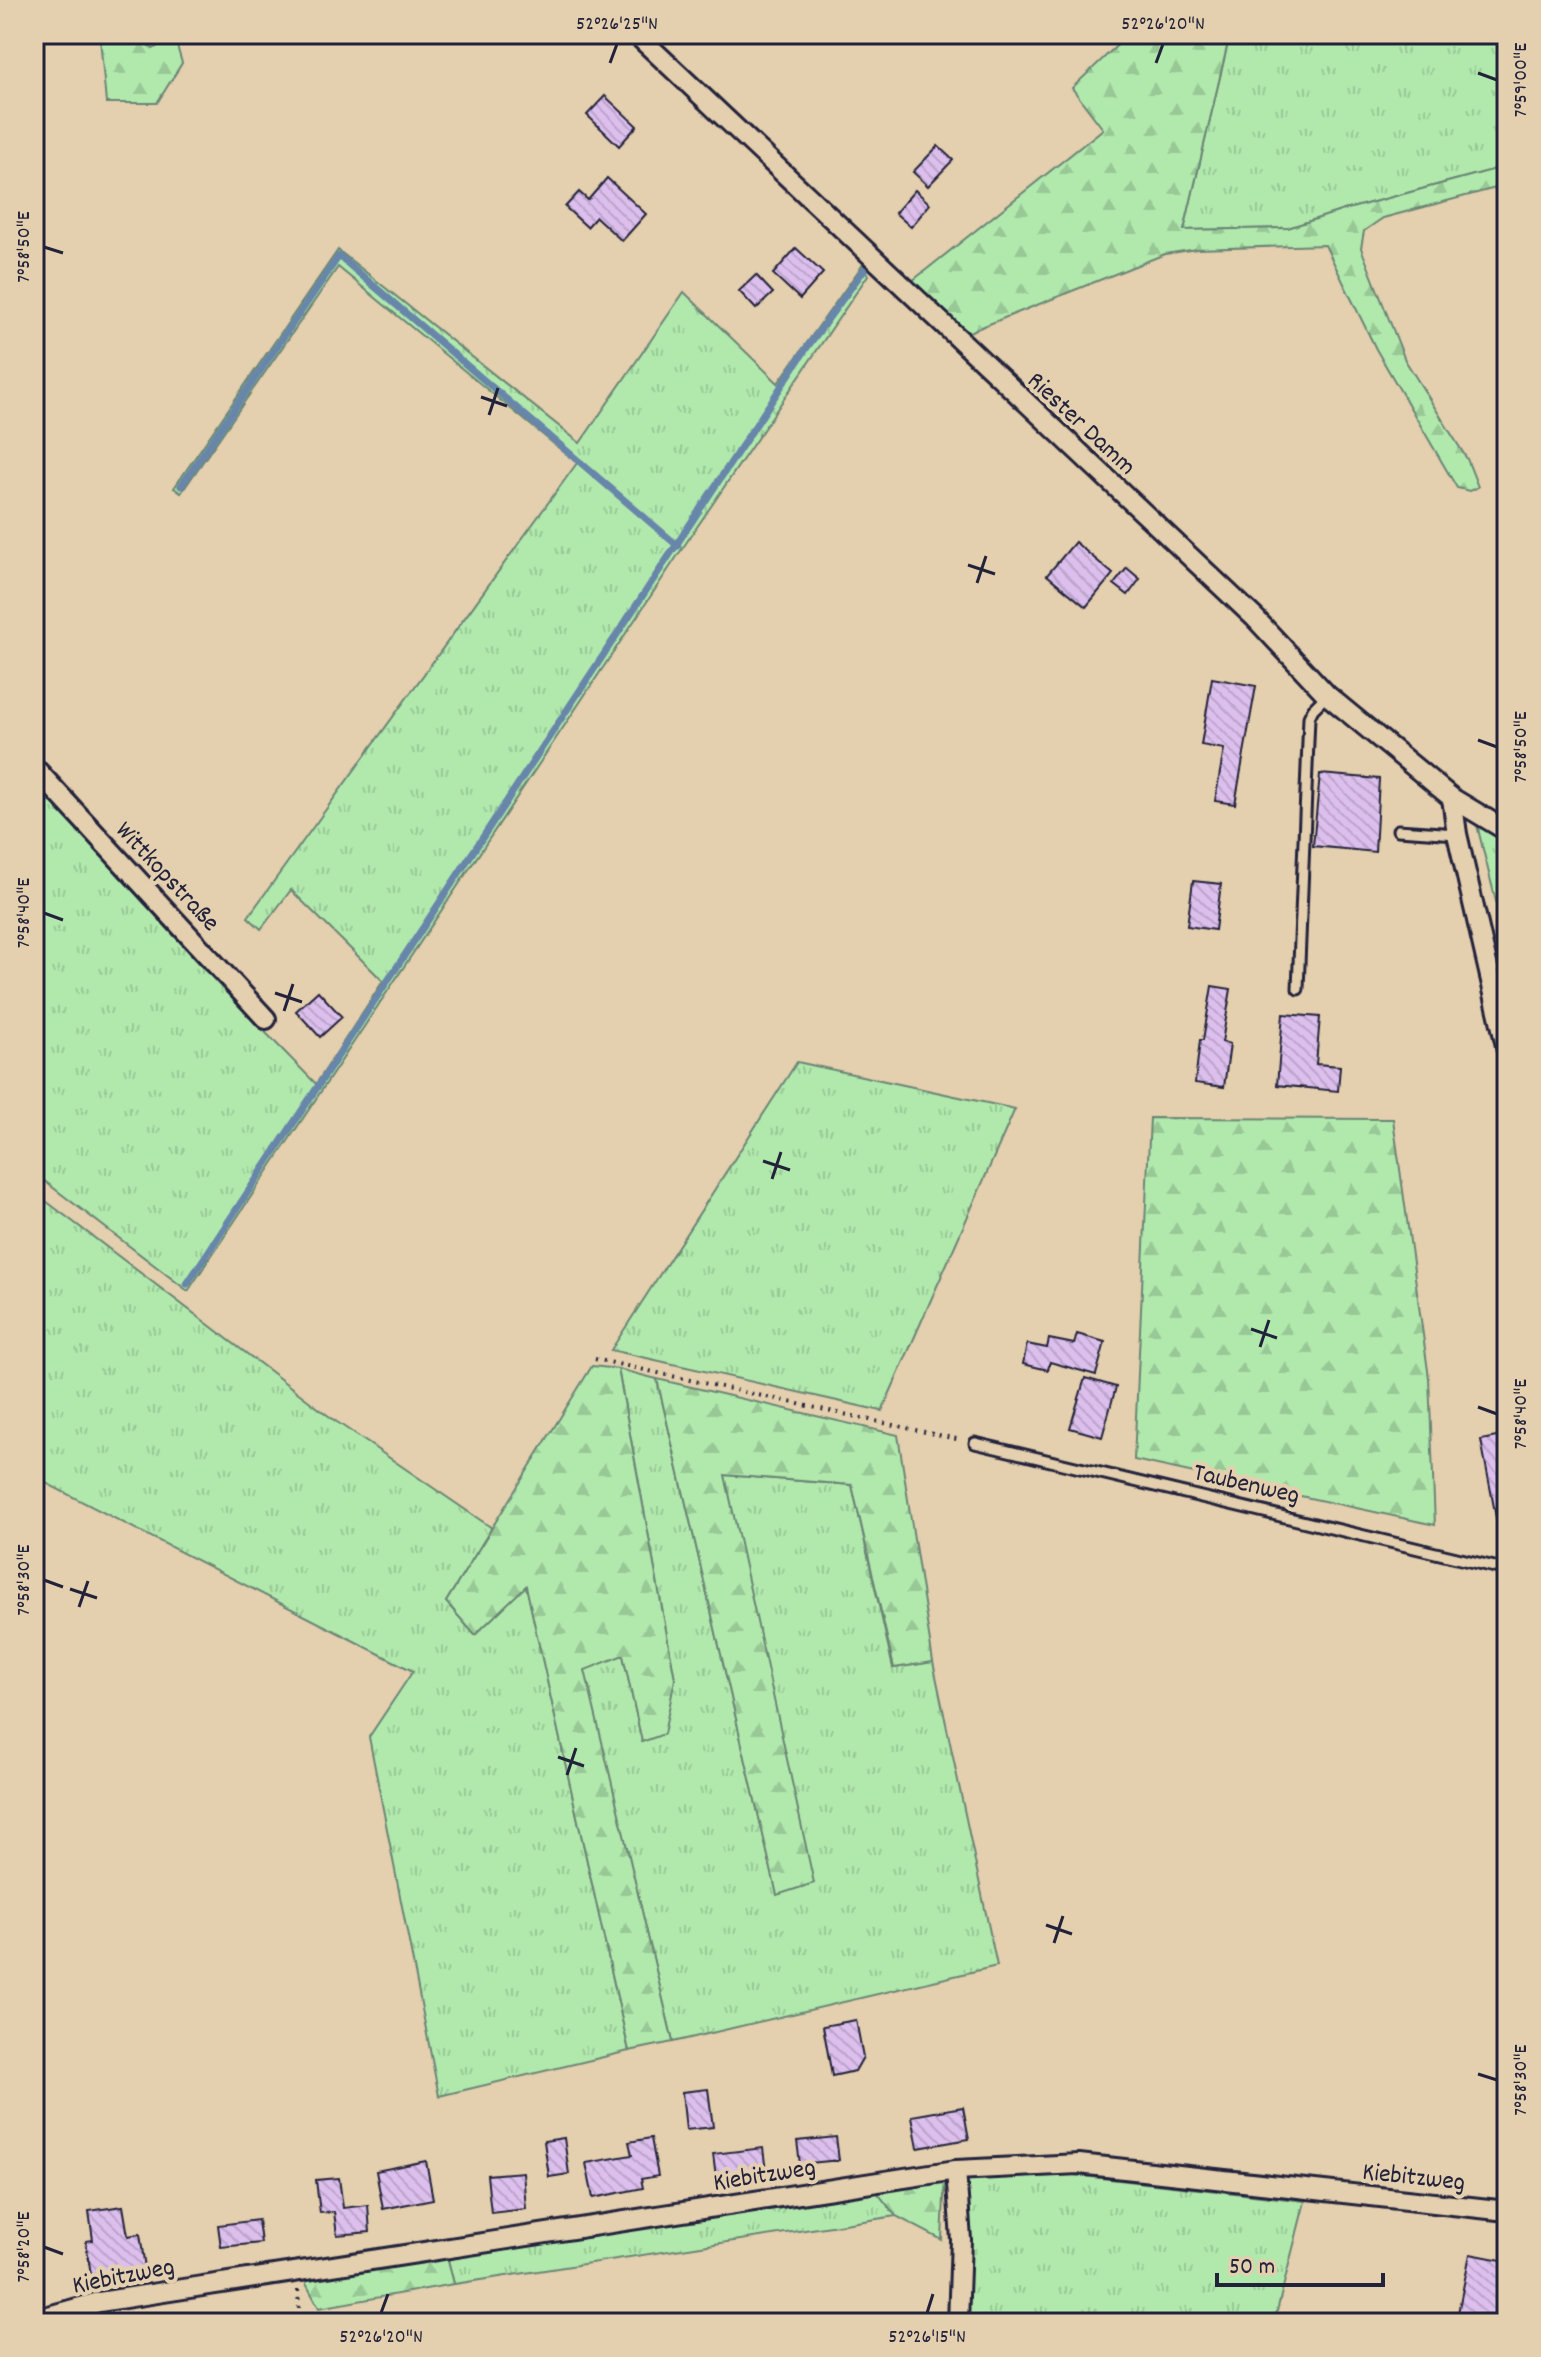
<svg xmlns="http://www.w3.org/2000/svg" width="1541" height="2357" font-family="Dekko,sans-serif">
<style>
.grass{fill:url(#grass-tufts);stroke:#6a8674;stroke-width:2}
.forest{fill:url(#forest-firs);stroke:#6a8674;stroke-width:2}
.lines{fill:none;stroke-linecap:round;stroke-linejoin:round}
.stream{stroke:#6786a9;stroke-width:7}
.building{fill:url(#building-back-hatch);stroke:#22223b;stroke-width:2}
.service-casing{stroke:#22223b;stroke-width:15}
.minor-casing{stroke:#22223b;stroke-width:24}
.path{stroke:#22223b;stroke-width:4;stroke-dasharray:2 6;stroke-linecap:butt}
.service{stroke:#e4cfae;stroke-width:9}
.minor{stroke:#e4cfae;stroke-width:18}
.ticks{fill:none;stroke:#22223b;stroke-width:3}
.labels{text-anchor:middle;stroke-width:8;stroke-linejoin:round;paint-order:stroke}
.street-label{font-size:26px;fill:#22223b;stroke:#e4cfae}
.neatline{fill:none;stroke:#22223b;stroke-width:3}
.ticks-label{font-size:20px;text-anchor:middle;fill:#22223b}
</style>
<defs>
<pattern id="grass-tufts" width="24" height="20" patternUnits="userSpaceOnUse" patternTransform="scale(2)"><rect width="24" height="20" fill="#b1e9ad"/><path d="M3 7l-1-3M5 7V3M7 7l1-3M15 17l-1-3M17 17v-4M19 17l1-3" fill="none" stroke="#98c896"/></pattern>
<pattern id="forest-firs" width="22" height="20" patternUnits="userSpaceOnUse" patternTransform="scale(2)"><rect width="22" height="20" fill="#b1e9ad"/><path d="M5 1l3.5 6h-7zM16 11l3.5 6h-7z" fill="#98c896"/></pattern>
<pattern id="building-back-hatch" width="6" height="6" patternUnits="userSpaceOnUse" patternTransform="scale(2)"><rect width="6" height="6" fill="#dcbfec"/><path d="M-1 5l2 2M0 0l6 6M5-1l2 2" fill="none" stroke="#bca4cb"/></pattern>
</defs>
<rect width="100%" height="100%" fill="#e4cfae"/>
<filter id="ink" filterUnits="userSpaceOnUse"><feTurbulence type="fractalNoise" baseFrequency=".0125" numOctaves="2"/><feDisplacementMap in="SourceGraphic" scale="16" xChannelSelector="R" yChannelSelector="G"/><feConvolveMatrix kernelMatrix="1 2 1 2 8 2 1 2 1" color-interpolation-filters="sRGB"/></filter>
<g filter="url(#ink)">
<!-- grass -->
<g class="grass">
<polygon points="1230,34 1507,34 1507,166 1344,210 1288,228 1184,230"/>
<polygon points="338,250 580,443 684,292 778,383 864,263 868,275 682,549 188,1291 34,1173 34,782 219,985 316,1084 383,981 291,890 261,929 248,917 577,463 338,267 181,493 174,488"/>
<polygon points="1477,825 1507,843 1507,948 1506,942"/>
<polygon points="797,1062 1015,1109 882,1411 611,1350"/>
<polygon points="34,1192 334,1420 492,1528 446,1602 475,1635 526,1585 629,2051 439,2096 369,1737 413,1671 34,1477"/>
<polygon points="618,1369 657,1379 777,1894 813,1883 724,1475 852,1485 893,1668 933,1662 997,1966 673,2042 584,1669 623,1655 642,1741 675,1679"/>
<polygon points="965,2174 1065,2174 1305,2201 1274,2323 964,2323"/>
<polygon points="873,2187 896,2216 454,2284 447,2256"/>
</g>
<!-- forest -->
<g class="forest">
<polygon points="103,34 134,34 153,49 174,36 182,63 157,103 106,103 100,38"/>
<polygon points="1129,34 1230,34 1184,230 1288,228 1344,210 1507,166 1507,185 1383,218 1364,231 1361,248 1405,360 1467,459 1478,487 1469,491 1457,488 1376,349 1325,245 1197,249 1165,254 959,336 907,285 1103,129 1072,88"/>
<polygon points="1150,1118 1393,1119 1429,1378 1435,1525 1134,1460"/>
<polygon points="592,1366 618,1369 675,1679 664,1734 642,1742 623,1655 585,1670 673,2042 629,2051 526,1586 475,1635 446,1602"/>
<polygon points="657,1379 898,1435 933,1662 894,1668 852,1485 725,1475 814,1883 777,1895"/>
<polygon points="945,2175 942,2240 896,2216 873,2187"/>
<polygon points="447,2256 454,2284 319,2308 303,2278"/>
</g>
<g class="lines">
<!-- stream -->
<g class="stream">
<polyline points="181,486 339,256 678,546"/>
<polyline points="187,1284 806,349 869,263"/>
</g>
</g>
<!-- building -->
<g class="building">
<polygon points="605,96 637,126 619,146 587,115"/>
<polygon points="938,146 953,160 928,186 913,172"/>
<polygon points="607,178 646,214 622,241 596,217 587,227 565,207 579,192 588,200"/>
<polygon points="915,190 930,204 911,227 895,213"/>
<polygon points="796,248 823,273 800,299 773,274"/>
<polygon points="756,275 773,293 756,309 739,291"/>
<polygon points="1075,542 1113,574 1086,607 1047,575"/>
<polygon points="1127,568 1140,579 1128,595 1114,584"/>
<polygon points="1212,678 1256,686 1235,804 1215,801 1224,749 1201,745"/>
<polygon points="1320,774 1379,779 1375,852 1313,846"/>
<polygon points="1193,881 1221,884 1215,930 1187,926"/>
<polygon points="1212,986 1231,989 1222,1042 1230,1044 1224,1087 1195,1083 1200,1040 1203,1040"/>
<polygon points="318,991 342,1017 320,1037 296,1011"/>
<polygon points="1283,1014 1320,1017 1316,1064 1340,1066 1338,1091 1277,1085"/>
<polygon points="1077,1334 1105,1342 1096,1375 1050,1362 1048,1370 1023,1364 1027,1344 1047,1348 1049,1339 1074,1344"/>
<polygon points="1085,1378 1116,1387 1102,1437 1070,1428"/>
<polygon points="1507,1435 1507,1527 1498,1528 1481,1440"/>
<polygon points="856,2020 863,2057 855,2071 832,2076 823,2026"/>
<polygon points="708,2089 713,2127 686,2130 682,2092"/>
<polygon points="963,2107 969,2139 918,2148 912,2116"/>
<polygon points="836,2137 839,2160 800,2164 797,2141"/>
<polygon points="564,2138 569,2174 549,2177 544,2141"/>
<polygon points="651,2138 658,2176 641,2179 643,2188 593,2198 586,2163 632,2155 629,2142"/>
<polygon points="763,2148 766,2172 716,2178 713,2154"/>
<polygon points="426,2161 433,2199 383,2209 376,2171"/>
<polygon points="523,2172 526,2209 491,2213 487,2175"/>
<polygon points="339,2178 343,2208 368,2205 370,2232 337,2235 334,2212 320,2213 316,2180"/>
<polygon points="123,2206 128,2236 140,2234 145,2268 91,2275 86,2241 93,2240 89,2211"/>
<polygon points="258,2220 261,2243 221,2247 218,2225"/>
<polygon points="1470,2254 1507,2261 1507,2323 1456,2323"/>
</g>
<g class="lines">
<defs>
<g id="service">
<polyline points="1398,830 1457,834"/>
<polyline points="1298,989 1309,717 1313,709 1327,695"/>
<polyline points="975,1443 1507,1570"/>
</g>
<g id="minor">
<polyline points="636,34 1255,618 1327,695 1452,798 1507,831"/>
<polyline points="34,767 266,1019"/>
<polyline points="1452,798 1457,834 1507,1050"/>
<polyline points="956,2170 961,2240 958,2323"/>
<polyline points="34,2320 99,2302 956,2170 1079,2164 1507,2211"/>
</g>
</defs>
<!-- service casing -->
<use href="#service" class="service-casing"/>
<!-- minor casing -->
<use href="#minor" class="minor-casing"/>
<!-- path -->
<g class="path">
<polyline points="595,1359 961,1440"/>
<polyline points="298,2290 300,2323"/>
</g>
<!-- service -->
<use href="#service" class="service"/>
<!-- minor -->
<use href="#minor" class="minor"/>
</g>
</g>
<!-- ticks -->
<path class="ticks" d="M 610,63 L 617,44M 1156,63 L 1163,44M 1478,73 L 1497,80M 44,247 L 63,253M 481,397 L 507,406M 489,415 L 498,388M 968,565 L 995,574M 977,583 L 986,556M 1478,740 L 1497,747M 44,913 L 63,920M 275,993 L 302,1002M 284,1011 L 293,984M 763,1161 L 790,1170M 772,1179 L 781,1152M 1251,1329 L 1277,1338M 1260,1347 L 1269,1320M 1478,1407 L 1497,1414M 44,1580 L 63,1587M 70,1589 L 97,1598M 79,1607 L 88,1581M 558,1757 L 584,1766M 567,1775 L 576,1748M 1046,1925 L 1072,1934M 1054,1943 L 1063,1916M 1478,2074 L 1497,2080M 44,2247 L 63,2254M 381,2313 L 388,2294M 927,2313 L 933,2294"/>
<g class="labels">
<!-- street labels -->
<g class="street-label">
<text transform="translate(1083 422) rotate(43)" y="9">Riester Damm</text>
<text transform="translate(169 875) rotate(47)" y="9">Wittkopstraße</text>
<text transform="translate(1247 1482) rotate(13)" y="9">Taubenweg</text>
<text transform="translate(764 2173) rotate(-9)" y="9">Kiebitzweg</text>
<text transform="translate(1414 2175) rotate(6)" y="9">Kiebitzweg</text>
<text transform="translate(123 2274) rotate(-11)" y="9">Kiebitzweg</text>
</g>
</g>
<!-- margin -->
<rect width="1541" height="2357" fill="none" stroke="#e4cfae" stroke-width="88"/>
<!-- scale -->
<path d="M1217 2273v12h166v-12" fill="none" stroke="#22223b" stroke-width="4"/>
<text x="1229" y="2273" font-size="24" fill="#22223b" stroke="#e4cfae" stroke-width="6" paint-order="stroke">50 m</text>
<rect x="44" y="44" width="1453" height="2269" class="neatline"/>
<g class="ticks-label">
<text x="617" y="29">52°26'25"N</text>
<text x="1163" y="29">52°26'20"N</text>
<text transform="translate(1519 80) rotate(-90)" y="7">7°59'00"E</text>
<text transform="translate(22 247) rotate(-90)" y="7">7°58'50"E</text>
<text transform="translate(1519 747) rotate(-90)" y="7">7°58'50"E</text>
<text transform="translate(22 913) rotate(-90)" y="7">7°58'40"E</text>
<text transform="translate(1519 1414) rotate(-90)" y="7">7°58'40"E</text>
<text transform="translate(22 1580) rotate(-90)" y="7">7°58'30"E</text>
<text transform="translate(1519 2080) rotate(-90)" y="7">7°58'30"E</text>
<text transform="translate(22 2247) rotate(-90)" y="7">7°58'20"E</text>
<text x="381" y="2342">52°26'20"N</text>
<text x="927" y="2342">52°26'15"N</text>
</g>
</svg>
